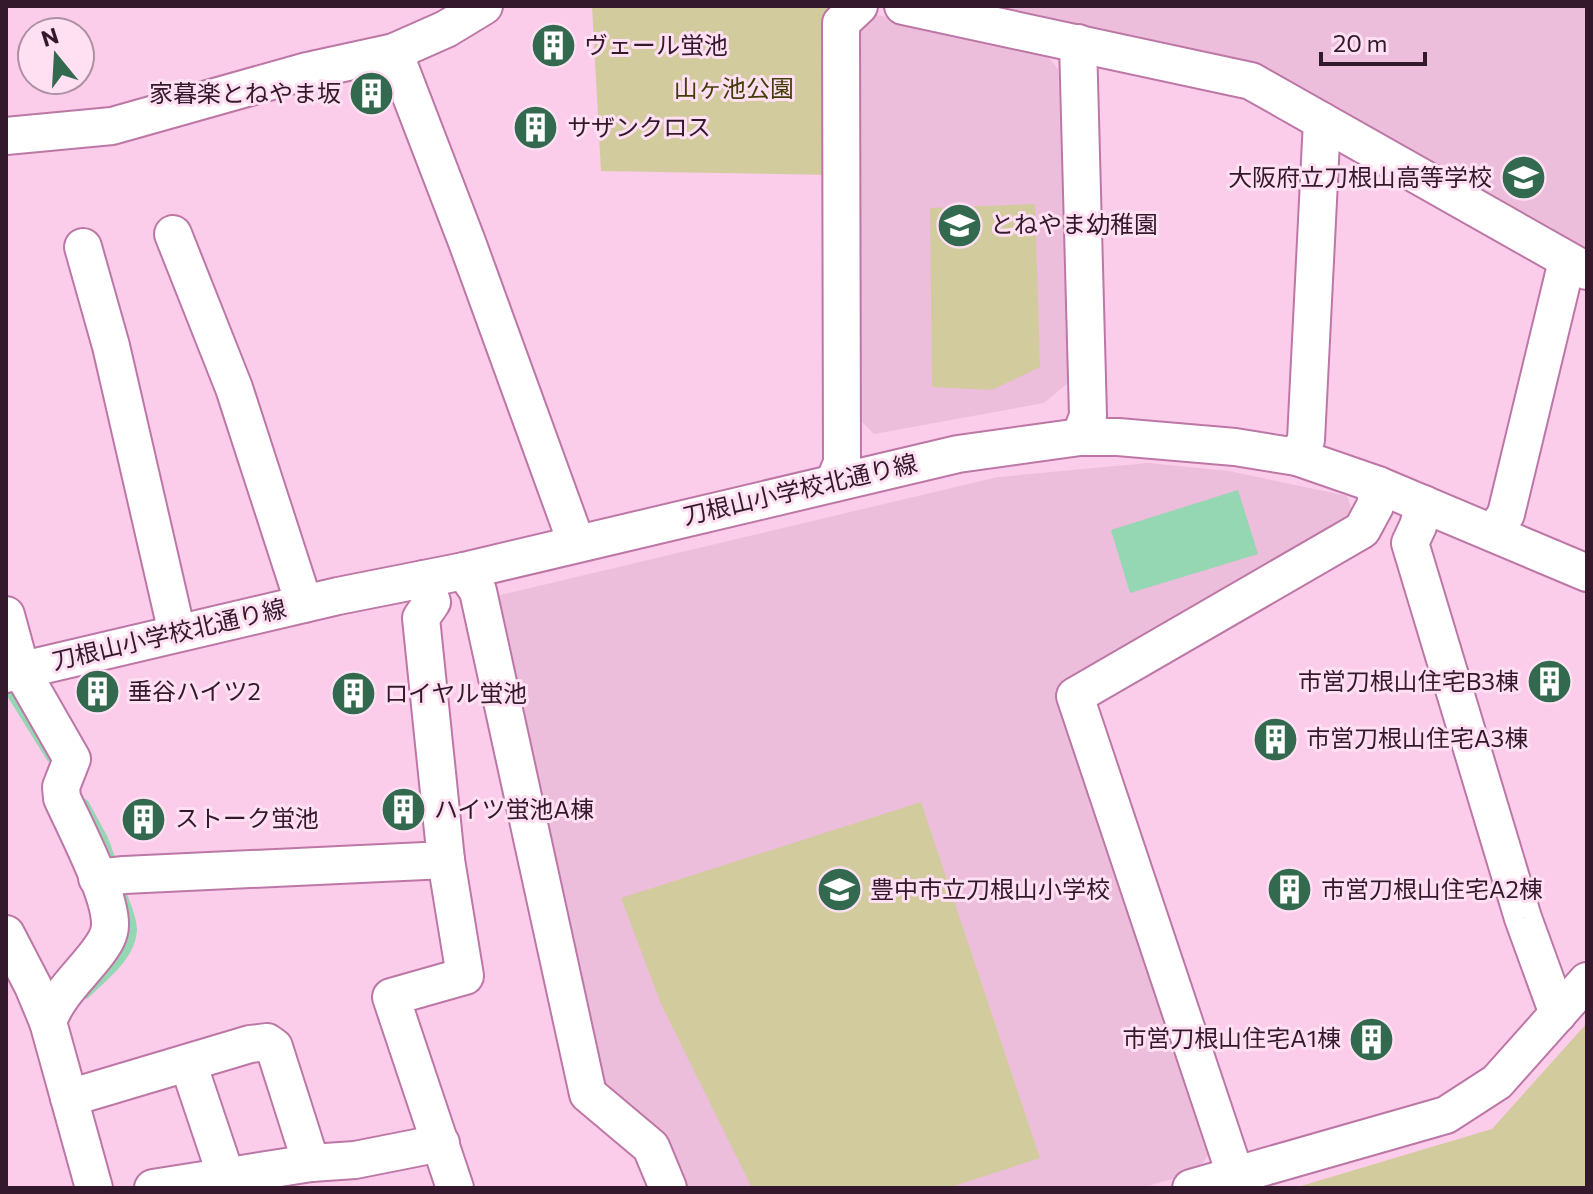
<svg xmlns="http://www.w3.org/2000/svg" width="1593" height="1194" font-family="Commissioner,'Noto Sans JP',sans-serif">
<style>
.built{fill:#edbddc}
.green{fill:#d2cb9e}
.water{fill:#95d6b3}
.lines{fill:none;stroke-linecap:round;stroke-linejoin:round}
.stream{stroke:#95d6b3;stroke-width:10}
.minor-casing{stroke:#bd77a6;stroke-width:40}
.minor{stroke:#fff;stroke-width:36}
.labels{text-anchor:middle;stroke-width:6;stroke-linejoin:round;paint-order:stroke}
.poi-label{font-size:24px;fill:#34182b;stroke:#ffe0f3;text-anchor:start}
.park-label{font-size:24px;fill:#443c08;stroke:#ffe0f3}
.street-label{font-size:24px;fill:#34182b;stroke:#ffe0f3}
</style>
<rect width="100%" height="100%" fill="#fbcdea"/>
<!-- built -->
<g class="built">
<polygon points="979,6 1587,6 1587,252 1331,103 1260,68"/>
<polygon points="867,13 1042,50 1058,69 1069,382 1044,403 874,434 856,416 852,29"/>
<polygon points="1148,463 1229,471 1347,496 1353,513 1055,691 1210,1153 1196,1172 1141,1188 681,1188 601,1089 492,597 998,477"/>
</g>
<!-- green -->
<g class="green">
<polygon points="592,6 830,6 833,175 601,171"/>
<polygon points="1035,204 1040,367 992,390 932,387 930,208"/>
<polygon points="921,802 1040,1158 948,1188 752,1188 661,1004 621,898"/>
<polygon points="1587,1023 1587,1188 1294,1188 1492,1129"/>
</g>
<!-- water -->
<polygon class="water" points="1238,490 1258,554 1130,593 1111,530"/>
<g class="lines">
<!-- stream -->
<g class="stream">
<polyline points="10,691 51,757"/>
<polyline points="84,804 103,839 114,869"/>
<path d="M 85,994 C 102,977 131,956 132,930 C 132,918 125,904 121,892"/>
</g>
<defs>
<g id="minor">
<polyline points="903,6 1251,81 1587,271"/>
<polyline points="1078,43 1088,416 1080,437"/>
<polyline points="394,52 467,242 572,531 567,546"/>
<polyline points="6,136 112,126 307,71 394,52 446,29 484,6"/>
<polyline points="173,234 234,388 304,604"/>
<polyline points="83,247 111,346 177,633"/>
<polyline points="1297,457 1306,440 1322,121"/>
<polyline points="834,482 842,463 841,23 859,6"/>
<polyline points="1424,504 1418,526 1410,543 1523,918 1558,1014"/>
<polyline points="1494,532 1506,514 1567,261"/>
<polyline points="464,571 478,591 588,1094 651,1147 668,1188"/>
<polyline points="424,579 432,602 421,618 446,860 465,976 391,997 455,1188"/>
<path d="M 6,615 L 21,670 L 72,759 L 61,787 L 62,798 C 75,827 111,895 110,925 C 110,935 104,944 98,952 C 81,975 57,995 48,1022"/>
<polyline points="6,674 338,596 464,571 958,454 1080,437 1118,437 1235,447 1297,457 1378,485 1587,573"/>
<polyline points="97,878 124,875 446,860"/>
<polyline points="6,934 33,986 48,1022 94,1188"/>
<polyline points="188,1063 226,1176"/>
<polyline points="69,1098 250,1044 267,1042 274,1047 311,1163"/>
<polyline points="1235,1174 1075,696 1362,530 1375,506 1378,485"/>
<polyline points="153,1188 311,1163 355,1160 441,1143"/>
<polyline points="1191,1188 1446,1115 1497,1082 1587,981"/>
</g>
</defs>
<!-- minor casing -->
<use href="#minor" class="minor-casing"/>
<!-- minor -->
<use href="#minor" class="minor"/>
</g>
<!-- icons -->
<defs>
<symbol id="building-disc" viewBox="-11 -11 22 22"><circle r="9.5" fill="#33694e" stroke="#ffe0f3"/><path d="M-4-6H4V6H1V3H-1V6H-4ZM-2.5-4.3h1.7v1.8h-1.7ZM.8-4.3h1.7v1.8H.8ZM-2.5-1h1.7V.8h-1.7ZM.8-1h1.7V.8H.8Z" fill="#fff"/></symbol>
<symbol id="school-disc" viewBox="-11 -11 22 22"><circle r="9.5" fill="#33694e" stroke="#ffe0f3"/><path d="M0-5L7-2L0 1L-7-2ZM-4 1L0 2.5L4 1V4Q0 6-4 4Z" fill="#fff"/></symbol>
</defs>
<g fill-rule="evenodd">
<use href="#building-disc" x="528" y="20" width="51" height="51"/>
<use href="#building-disc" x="346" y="68" width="51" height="51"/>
<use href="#building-disc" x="510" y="102" width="51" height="51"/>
<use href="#school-disc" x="1498" y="152" width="51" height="51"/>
<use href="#school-disc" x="934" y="200" width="51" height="51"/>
<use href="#building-disc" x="1524" y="656" width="51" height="51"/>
<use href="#building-disc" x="72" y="666" width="51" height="51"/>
<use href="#building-disc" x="328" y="668" width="51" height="51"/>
<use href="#building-disc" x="1250" y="714" width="51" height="51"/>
<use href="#building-disc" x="378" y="784" width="51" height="51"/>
<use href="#building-disc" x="118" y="794" width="51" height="51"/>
<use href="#school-disc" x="814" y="864" width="51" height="51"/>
<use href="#building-disc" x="1264" y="864" width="51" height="51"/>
<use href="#building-disc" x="1346" y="1014" width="51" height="51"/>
</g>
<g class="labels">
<!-- poi labels -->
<g class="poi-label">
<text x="584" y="54">ヴェール蛍池</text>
<text x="341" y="102" text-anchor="end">家暮楽とねやま坂</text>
<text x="567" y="136">サザンクロス</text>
<text x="1492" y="186" text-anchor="end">大阪府立刀根山高等学校</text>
<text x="990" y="233">とねやま幼稚園</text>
<text x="1519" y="690" text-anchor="end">市営刀根山住宅B3棟</text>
<text x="128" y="700">垂谷ハイツ2</text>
<text x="384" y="702">ロイヤル蛍池</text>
<text x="1306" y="747">市営刀根山住宅A3棟</text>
<text x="434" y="818">ハイツ蛍池A棟</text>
<text x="175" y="827">ストーク蛍池</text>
<text x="870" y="898">豊中市立刀根山小学校</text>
<text x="1321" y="898">市営刀根山住宅A2棟</text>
<text x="1341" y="1047" text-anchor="end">市営刀根山住宅A1棟</text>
</g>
<!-- park labels -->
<g class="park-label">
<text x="734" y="97">山ヶ池公園</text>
</g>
<!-- street labels -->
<g class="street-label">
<text transform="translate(800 490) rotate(-13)" y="8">刀根山小学校北通り線</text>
<text transform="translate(169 635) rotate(-13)" y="8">刀根山小学校北通り線</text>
</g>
</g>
<!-- border -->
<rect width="1593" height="1194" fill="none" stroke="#34182b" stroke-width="16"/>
<!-- north arrow -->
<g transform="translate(56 56) rotate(342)"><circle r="38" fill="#ffe0f3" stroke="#ae90a3" stroke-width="2"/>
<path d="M0-6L14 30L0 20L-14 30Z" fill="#33694e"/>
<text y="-12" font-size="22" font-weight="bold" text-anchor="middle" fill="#34182b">N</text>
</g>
<!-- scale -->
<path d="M1321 52v12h104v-12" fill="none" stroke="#34182b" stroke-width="4"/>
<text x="1333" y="52" font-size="24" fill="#34182b" stroke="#ffe0f3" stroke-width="6" paint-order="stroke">20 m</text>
</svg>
